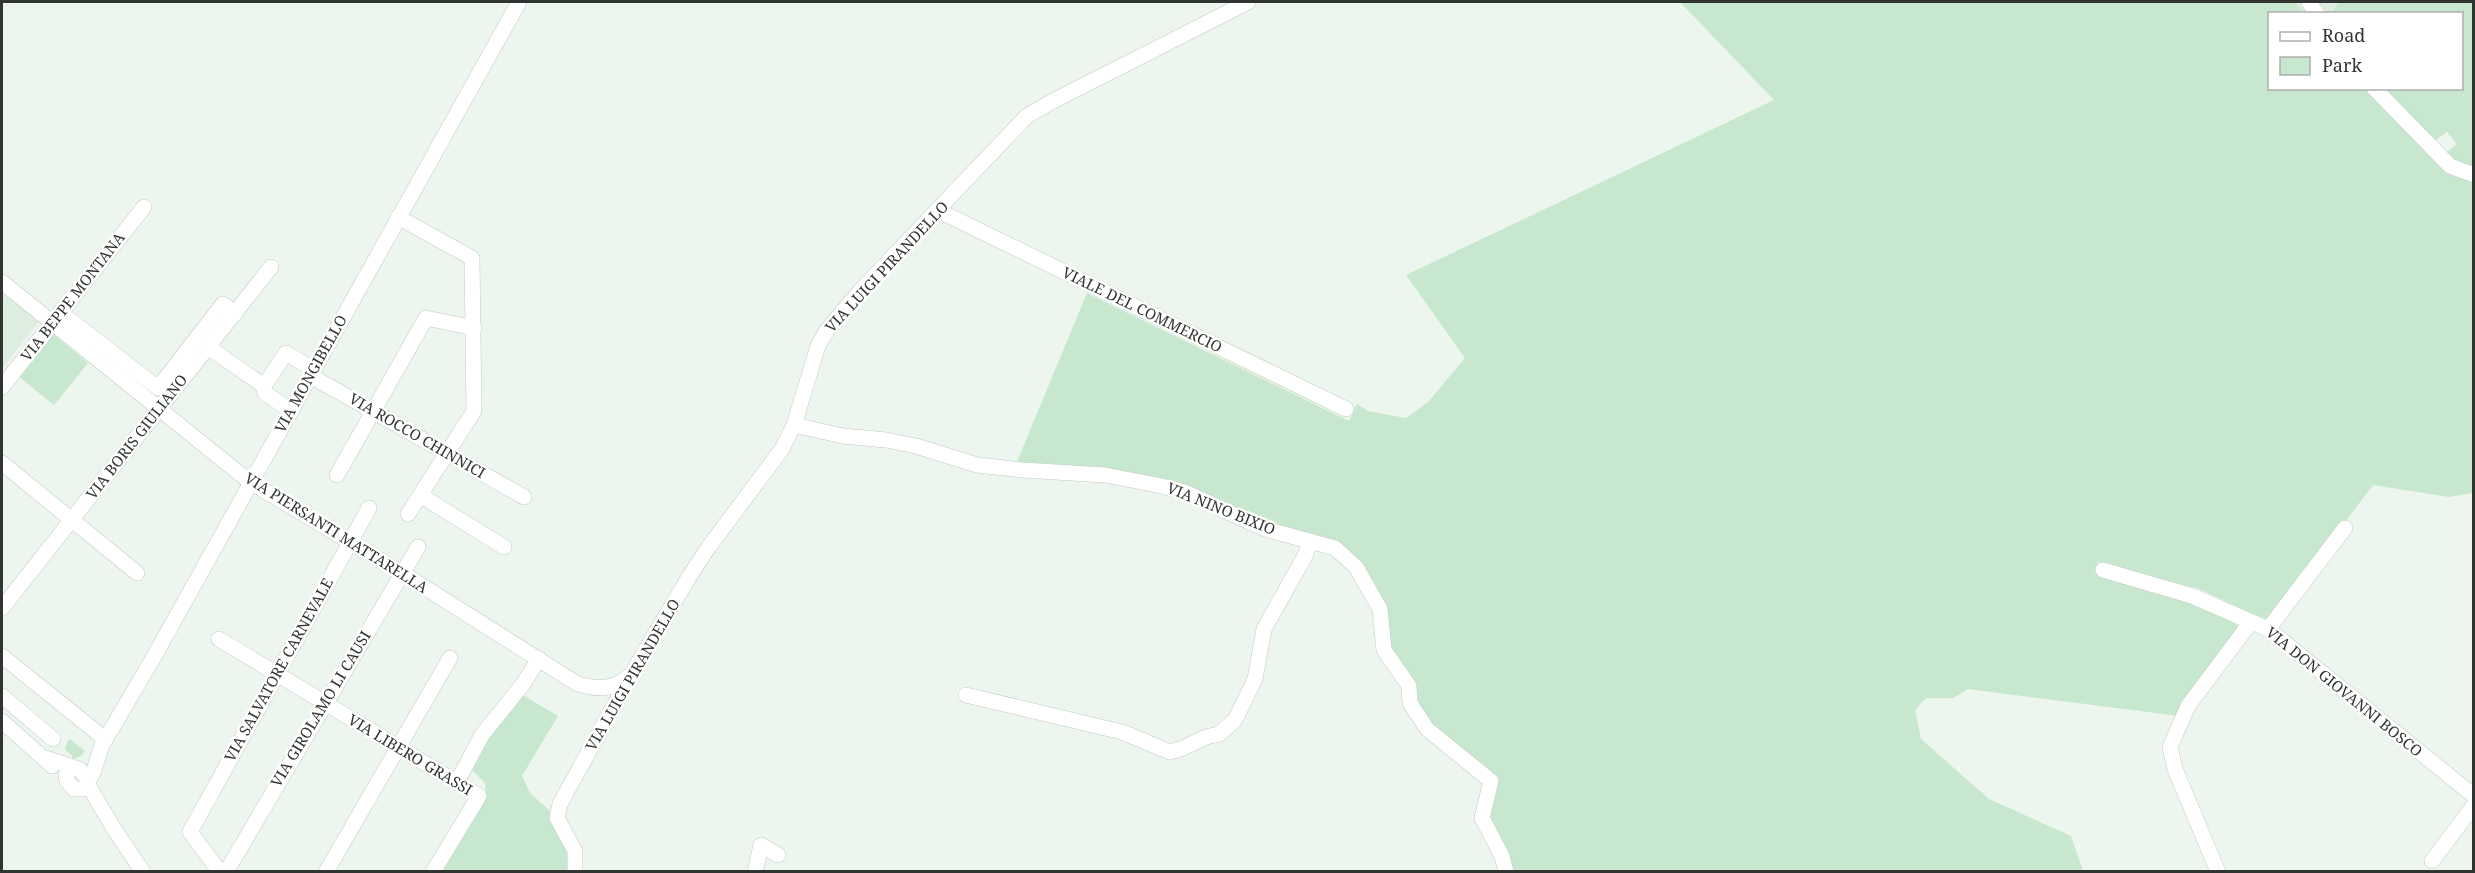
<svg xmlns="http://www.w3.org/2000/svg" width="2475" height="873" font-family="'Noto Serif',serif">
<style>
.built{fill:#ddede0}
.green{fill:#c7e8ce}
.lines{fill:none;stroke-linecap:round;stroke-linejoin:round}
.minor-casing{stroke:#c2cbc4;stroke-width:16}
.minor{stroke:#fff;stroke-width:15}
.labels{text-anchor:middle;stroke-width:5;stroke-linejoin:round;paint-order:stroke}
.street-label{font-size:15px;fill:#313532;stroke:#fff}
</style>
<rect width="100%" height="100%" fill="#ecf6ee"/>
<!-- built -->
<g class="built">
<polygon points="2297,2 2339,2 2333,10 2321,14 2303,13"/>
<polygon points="2,291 39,321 2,369"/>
</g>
<!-- green -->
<g class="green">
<path d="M 1680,2 L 2296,2 L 2303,13 L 2270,14 L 2270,88 L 2367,89 L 2399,125 L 2450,171 L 2473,180 L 2473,493 L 2449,497 L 2373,485 L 2269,622 L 2199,589 L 2098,562 L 2094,572 L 2188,600 L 2240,626 L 2179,716 L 1968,689 L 1953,698 L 1926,698 L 1915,710 L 1921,739 L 1989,799 L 2071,836 L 2083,871 L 1511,871 L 1487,820 L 1499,779 C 1479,765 1457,752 1439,735 C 1399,697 1379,620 1362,568 L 1203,495 L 1016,464 L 1087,293 L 1349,421 L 1357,404 L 1368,411 L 1406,418 L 1428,402 L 1465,358 L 1406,275 L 1774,100 Z"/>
<polygon points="2339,2 2473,2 2473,170 2458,165 2446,153 2457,144 2447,132 2436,140 2408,116 2385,89 2462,88 2462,14 2327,14 2333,10"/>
<polygon points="53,334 88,363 54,405 19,377"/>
<path d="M 521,694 L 558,716 L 522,776 L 530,793 L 549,810 L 555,825 L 567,845 L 569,871 L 438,872 L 486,797 L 485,783 L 472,770 C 478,741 501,716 521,694 Z"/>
<polygon points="70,739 85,751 81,756 72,759 72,755 65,750 67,742"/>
</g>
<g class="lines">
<defs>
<g id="minor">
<polyline points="2309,2 2317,14"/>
<polyline points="2374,88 2450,166 2474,175"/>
<polyline points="939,211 1346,409"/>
<polyline points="398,217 472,258 474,411 408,514"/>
<path d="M 2,282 L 250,482 L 402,573 L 576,683 C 595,690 614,690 629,676"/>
<polyline points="60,312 158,388 223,304 235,314"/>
<polyline points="208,347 264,386 265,393 291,411"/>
<polyline points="311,376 524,497"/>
<polyline points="264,386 286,353 314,370"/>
<polyline points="2,387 144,207"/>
<polyline points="794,425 843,436 886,440 916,446 977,465 1022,470 1105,475 1162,486 1187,493 1262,528 1335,548 1356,567 1380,609 1384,650 1409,686 1410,703 1427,729 1491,781 1482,818 1502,856 1506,872"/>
<polyline points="2,463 137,573"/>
<polyline points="337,475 426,318 474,328"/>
<polyline points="420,495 504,547"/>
<polyline points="2103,570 2192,596 2268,629 2474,796"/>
<polyline points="2,608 271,267"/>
<polyline points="2268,629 2345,528"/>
<polyline points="219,639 479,796 433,872"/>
<polyline points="2,656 105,739"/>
<polyline points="966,695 1122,732 1170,752 1183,748 1206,737 1219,734 1235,720 1255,679 1264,629 1306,554 1309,541"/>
<polyline points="2,696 53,739"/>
<polyline points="2,721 52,766"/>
<polyline points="46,758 79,769 89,780 84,789 74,789 67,781 66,775 72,768"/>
<polyline points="89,780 93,773 102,745 151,662 519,2"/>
<polyline points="457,782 482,735 523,684 539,659"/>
<polyline points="88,785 114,829 143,872"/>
<polyline points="2432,861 2474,805"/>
<polyline points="220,872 190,832 369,508"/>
<polyline points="226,872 418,547"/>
<polyline points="326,872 450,658"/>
<polyline points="575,872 575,851 557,818 560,804 633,671 689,577 708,548 782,449 794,425 818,346 827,330 860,291 1027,116 1053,101 1248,2"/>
<polyline points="755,872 761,845 778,855"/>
<polyline points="2218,872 2175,769 2170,747 2188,706 2251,622"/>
</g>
</defs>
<!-- minor casing -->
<use href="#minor" class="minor-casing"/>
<!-- minor -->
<use href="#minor" class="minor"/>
</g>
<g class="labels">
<!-- street labels -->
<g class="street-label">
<text transform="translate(887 267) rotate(-47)" y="5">VIA LUIGI PIRANDELLO</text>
<text transform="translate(73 297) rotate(-52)" y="5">VIA BEPPE MONTANA</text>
<text transform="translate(1142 310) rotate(26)" y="5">VIALE DEL COMMERCIO</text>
<text transform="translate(311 374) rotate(-61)" y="5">VIA MONGIBELLO</text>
<text transform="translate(417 436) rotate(30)" y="5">VIA ROCCO CHINNICI</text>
<text transform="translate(137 437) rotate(-52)" y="5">VIA BORIS GIULIANO</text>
<text transform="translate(1221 509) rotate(22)" y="5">VIA NINO BIXIO</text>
<text transform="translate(336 533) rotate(32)" y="5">VIA PIERSANTI MATTARELLA</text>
<text transform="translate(279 670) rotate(-61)" y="5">VIA SALVATORE CARNEVALE</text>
<text transform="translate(633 675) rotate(-60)" y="5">VIA LUIGI PIRANDELLO</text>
<text transform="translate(2344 692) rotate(39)" y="5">VIA DON GIOVANNI BOSCO</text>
<text transform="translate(321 709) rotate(-59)" y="5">VIA GIROLAMO LI CAUSI</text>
<text transform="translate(410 755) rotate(31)" y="5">VIA LIBERO GRASSI</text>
</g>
</g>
<!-- border -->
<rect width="2475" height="873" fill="none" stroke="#313532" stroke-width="6"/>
<!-- legend -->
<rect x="2268" y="12" width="195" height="78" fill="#ffffff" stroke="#adaead" stroke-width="1.5"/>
<rect x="2280" y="32" width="30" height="9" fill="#ffffff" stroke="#adaead" stroke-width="1.5"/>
<text x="2322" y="42" font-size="18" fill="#313532">Road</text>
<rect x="2280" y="57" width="30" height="18" fill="#c7e8ce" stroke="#adaead" stroke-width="1.5"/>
<text x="2322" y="72" font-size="18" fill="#313532">Park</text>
</svg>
